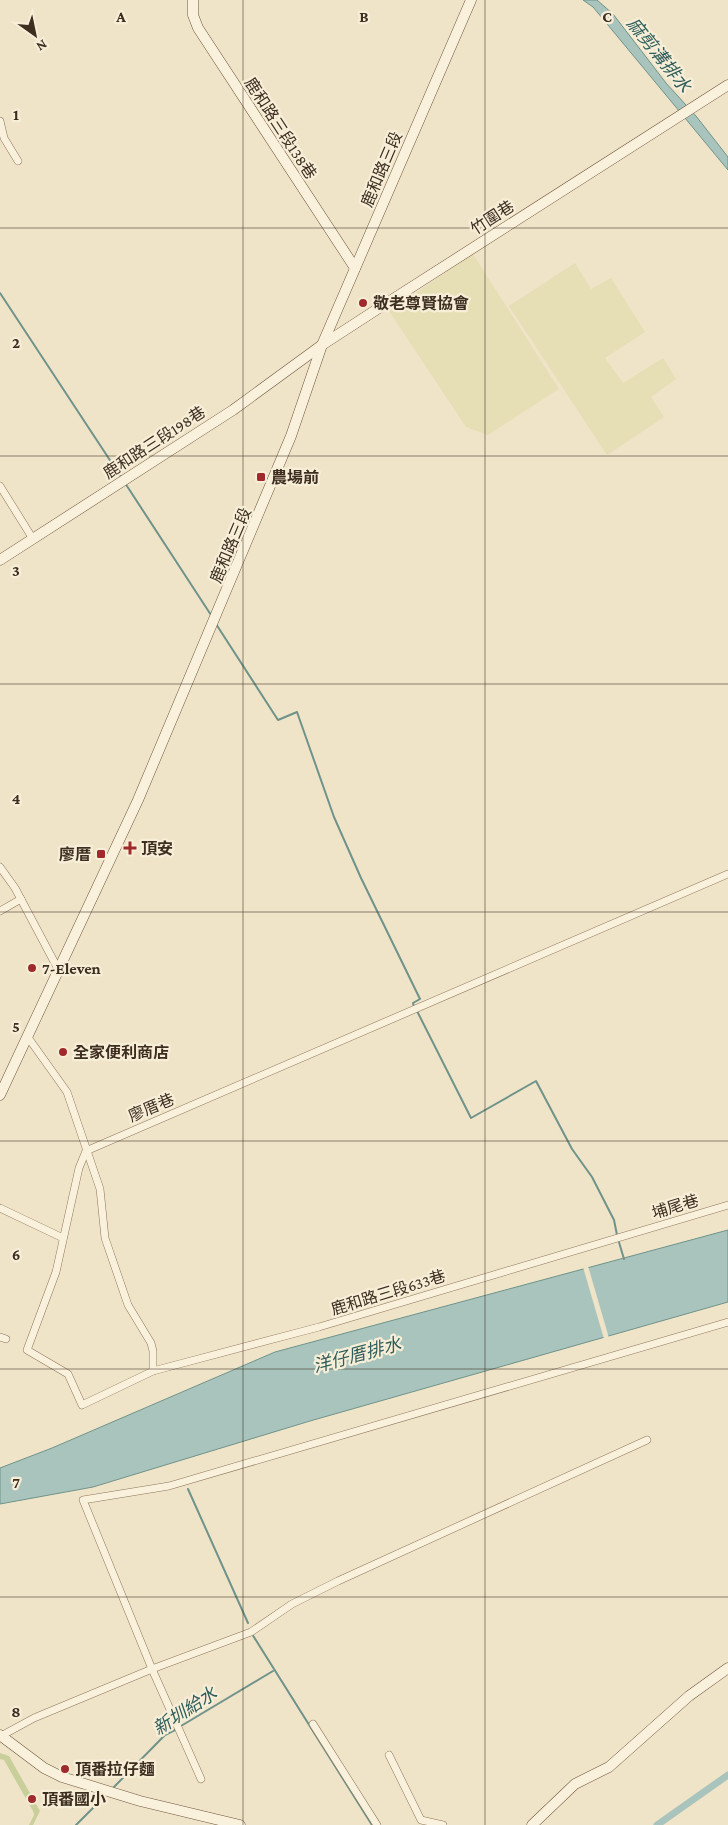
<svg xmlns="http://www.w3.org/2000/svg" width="728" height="1825" font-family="'Crimson Pro','Noto Sans TC',serif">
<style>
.farmland{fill:#e6deb5}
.green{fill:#c9cf9b}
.water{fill:#a9c4bc;stroke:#6f938a}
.pier{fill:#f0e4c8}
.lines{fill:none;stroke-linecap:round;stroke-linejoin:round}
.stream{stroke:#6f938a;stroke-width:2}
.canal{stroke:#a9c4bc;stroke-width:7}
.street-casing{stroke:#8d765c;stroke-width:8}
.secondary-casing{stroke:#6f573f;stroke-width:11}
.street{stroke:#faf1dc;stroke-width:7}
.secondary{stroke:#faf1dc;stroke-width:10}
.grid{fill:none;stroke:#3d2e20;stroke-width:1;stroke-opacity:0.55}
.poi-dot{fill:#9e2a2b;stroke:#f7eed8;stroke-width:2}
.labels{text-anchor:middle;stroke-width:4.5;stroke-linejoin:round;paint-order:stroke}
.street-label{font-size:16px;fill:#3d2e20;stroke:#f7eed8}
.poi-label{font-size:16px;font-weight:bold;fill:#3d2e20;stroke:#f7eed8;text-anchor:start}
.water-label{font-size:18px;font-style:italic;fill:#2f5d5a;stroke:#f7eed8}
.grid-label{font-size:16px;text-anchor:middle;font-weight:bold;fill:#3d2e20;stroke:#f7eed8;stroke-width:4.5;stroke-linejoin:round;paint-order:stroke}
</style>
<rect width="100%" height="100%" fill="#f0e4c8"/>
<!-- farmland -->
<g class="farmland">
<polygon points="473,254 559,389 488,435 466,427 389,311"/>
<polygon points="575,263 591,289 611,278 645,332 605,358 623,383 663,358 676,379 651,397 664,417 607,455 509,306"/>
</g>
<!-- green -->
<polygon class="green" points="0,1753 9,1756 40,1811 33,1825 29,1825 34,1815 33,1811 4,1760 0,1759"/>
<!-- water -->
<g class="water">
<polygon points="583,0 597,0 613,14 666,83 696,116 728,157 728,170 593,7"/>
<polygon points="728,1230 728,1302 310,1421 93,1487 0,1504 0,1468 52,1448 275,1352"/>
</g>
<!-- pier -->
<polygon class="pier" points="588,1266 609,1338 604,1339 583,1267"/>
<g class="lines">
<!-- stream -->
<g class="stream">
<polyline points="0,293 121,477"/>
<polyline points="125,483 211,615"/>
<polyline points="216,624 278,720 297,712 334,817 361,878 420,999 413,1003 414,1007"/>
<polyline points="417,1011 471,1118 536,1081 572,1149 592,1177 614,1220 617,1235"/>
<polyline points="618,1239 624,1259"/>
<polyline points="188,1489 248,1623"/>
<polyline points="252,1634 372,1825"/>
<polyline points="181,1726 273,1671"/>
<polyline points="113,1788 165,1735 177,1729"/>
<polyline points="76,1825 106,1795"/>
</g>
<!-- canal -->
<polyline class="canal" points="657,1825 728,1775"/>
<defs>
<g id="street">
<polyline points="0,121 4,138 18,161"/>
<polyline points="0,486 33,539"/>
<polyline points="0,867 15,888 58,969"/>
<polyline points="728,874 86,1151 79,1168 56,1272 27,1350 68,1374 82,1405 153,1371 319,1327 728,1205"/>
<polyline points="0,911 21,899"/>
<polyline points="27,1036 67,1092 100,1189 105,1238 128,1305 151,1343 153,1351 153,1371"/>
<polyline points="0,1208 63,1238"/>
<polyline points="0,1337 6,1339"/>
<polyline points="313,1724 377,1825"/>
<polyline points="1,1736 34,1718 152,1669 251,1632 292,1604 338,1581 647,1440"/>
<polyline points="389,1755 421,1820 443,1825"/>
<polyline points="201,1779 152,1669 83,1500 169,1486 728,1322"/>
</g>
<g id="secondary">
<polyline points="193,0 193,15 198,28 355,268"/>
<polyline points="0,560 233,410 322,345 379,308 728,85"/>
<polyline points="0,1095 138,800 291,436 322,345 471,0"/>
<polyline points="0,1735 44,1768 62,1777 140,1801 240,1825"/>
<polyline points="532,1825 575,1784 609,1767 689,1696 728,1668"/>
</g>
</defs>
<!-- street casing -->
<use href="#street" class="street-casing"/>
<!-- secondary casing -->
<use href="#secondary" class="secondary-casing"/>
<!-- street -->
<use href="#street" class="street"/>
<!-- secondary -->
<use href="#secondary" class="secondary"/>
</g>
<!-- grid -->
<path class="grid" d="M 243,0 L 243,1825M 485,0 L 485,1825M 0,228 L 728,228M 0,456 L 728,456M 0,684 L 728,684M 0,912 L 728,912M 0,1141 L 728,1141M 0,1369 L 728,1369M 0,1597 L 728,1597"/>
<!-- markers -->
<g class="poi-dot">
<circle cx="363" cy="303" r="5"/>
<rect x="256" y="472" width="10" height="10" rx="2.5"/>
<path d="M127.5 840.5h5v5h5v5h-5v5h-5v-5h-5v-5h5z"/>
<rect x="96" y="849" width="10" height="10" rx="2.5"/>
<circle cx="32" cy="968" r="5"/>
<circle cx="63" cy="1052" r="5"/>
<circle cx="65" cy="1769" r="5"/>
<circle cx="32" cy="1799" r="5"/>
</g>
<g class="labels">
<!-- street labels -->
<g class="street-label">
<text transform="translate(281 128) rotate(57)" y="6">鹿和路三段138巷</text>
<text transform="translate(381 169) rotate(-67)" y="6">鹿和路三段</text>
<text transform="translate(492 217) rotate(-33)" y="6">竹圍巷</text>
<text transform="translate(154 442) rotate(-33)" y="6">鹿和路三段198巷</text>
<text transform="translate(230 545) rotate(-67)" y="6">鹿和路三段</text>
<text transform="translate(151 1107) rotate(-23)" y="6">廖厝巷</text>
<text transform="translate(675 1206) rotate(-17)" y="6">埔尾巷</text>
<text transform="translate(388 1292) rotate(-17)" y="6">鹿和路三段633巷</text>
</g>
<!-- poi labels -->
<g class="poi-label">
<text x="373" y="309">敬老尊賢協會</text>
<text x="271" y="483">農場前</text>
<text x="141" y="854">頂安</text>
<text x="91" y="860" text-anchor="end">廖厝</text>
<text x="42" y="974">7-Eleven</text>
<text x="73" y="1058">全家便利商店</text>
<text x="75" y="1775">頂番拉仔麵</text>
<text x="42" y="1805">頂番國小</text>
</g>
<!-- water labels -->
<g class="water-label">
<text transform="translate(659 55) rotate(51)" y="6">麻剪溝排水</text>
<text transform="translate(357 1355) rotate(-15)" y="6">洋仔厝排水</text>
<text transform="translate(185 1711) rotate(-33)" y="6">新圳給水</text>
</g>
</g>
<g class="grid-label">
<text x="121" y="22">A</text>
<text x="364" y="22">B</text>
<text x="607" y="22">C</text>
<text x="16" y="120">1</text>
<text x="16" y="348">2</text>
<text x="16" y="576">3</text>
<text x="16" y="804">4</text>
<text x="16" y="1032">5</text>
<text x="16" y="1260">6</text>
<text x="16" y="1488">7</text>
<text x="16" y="1717">8</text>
</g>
<!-- north arrow -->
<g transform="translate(35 35) rotate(147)" stroke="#f7eed8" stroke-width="4" paint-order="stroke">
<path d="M0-4L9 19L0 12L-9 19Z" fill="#3d2e20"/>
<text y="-8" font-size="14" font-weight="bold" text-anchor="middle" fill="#3d2e20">N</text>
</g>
</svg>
